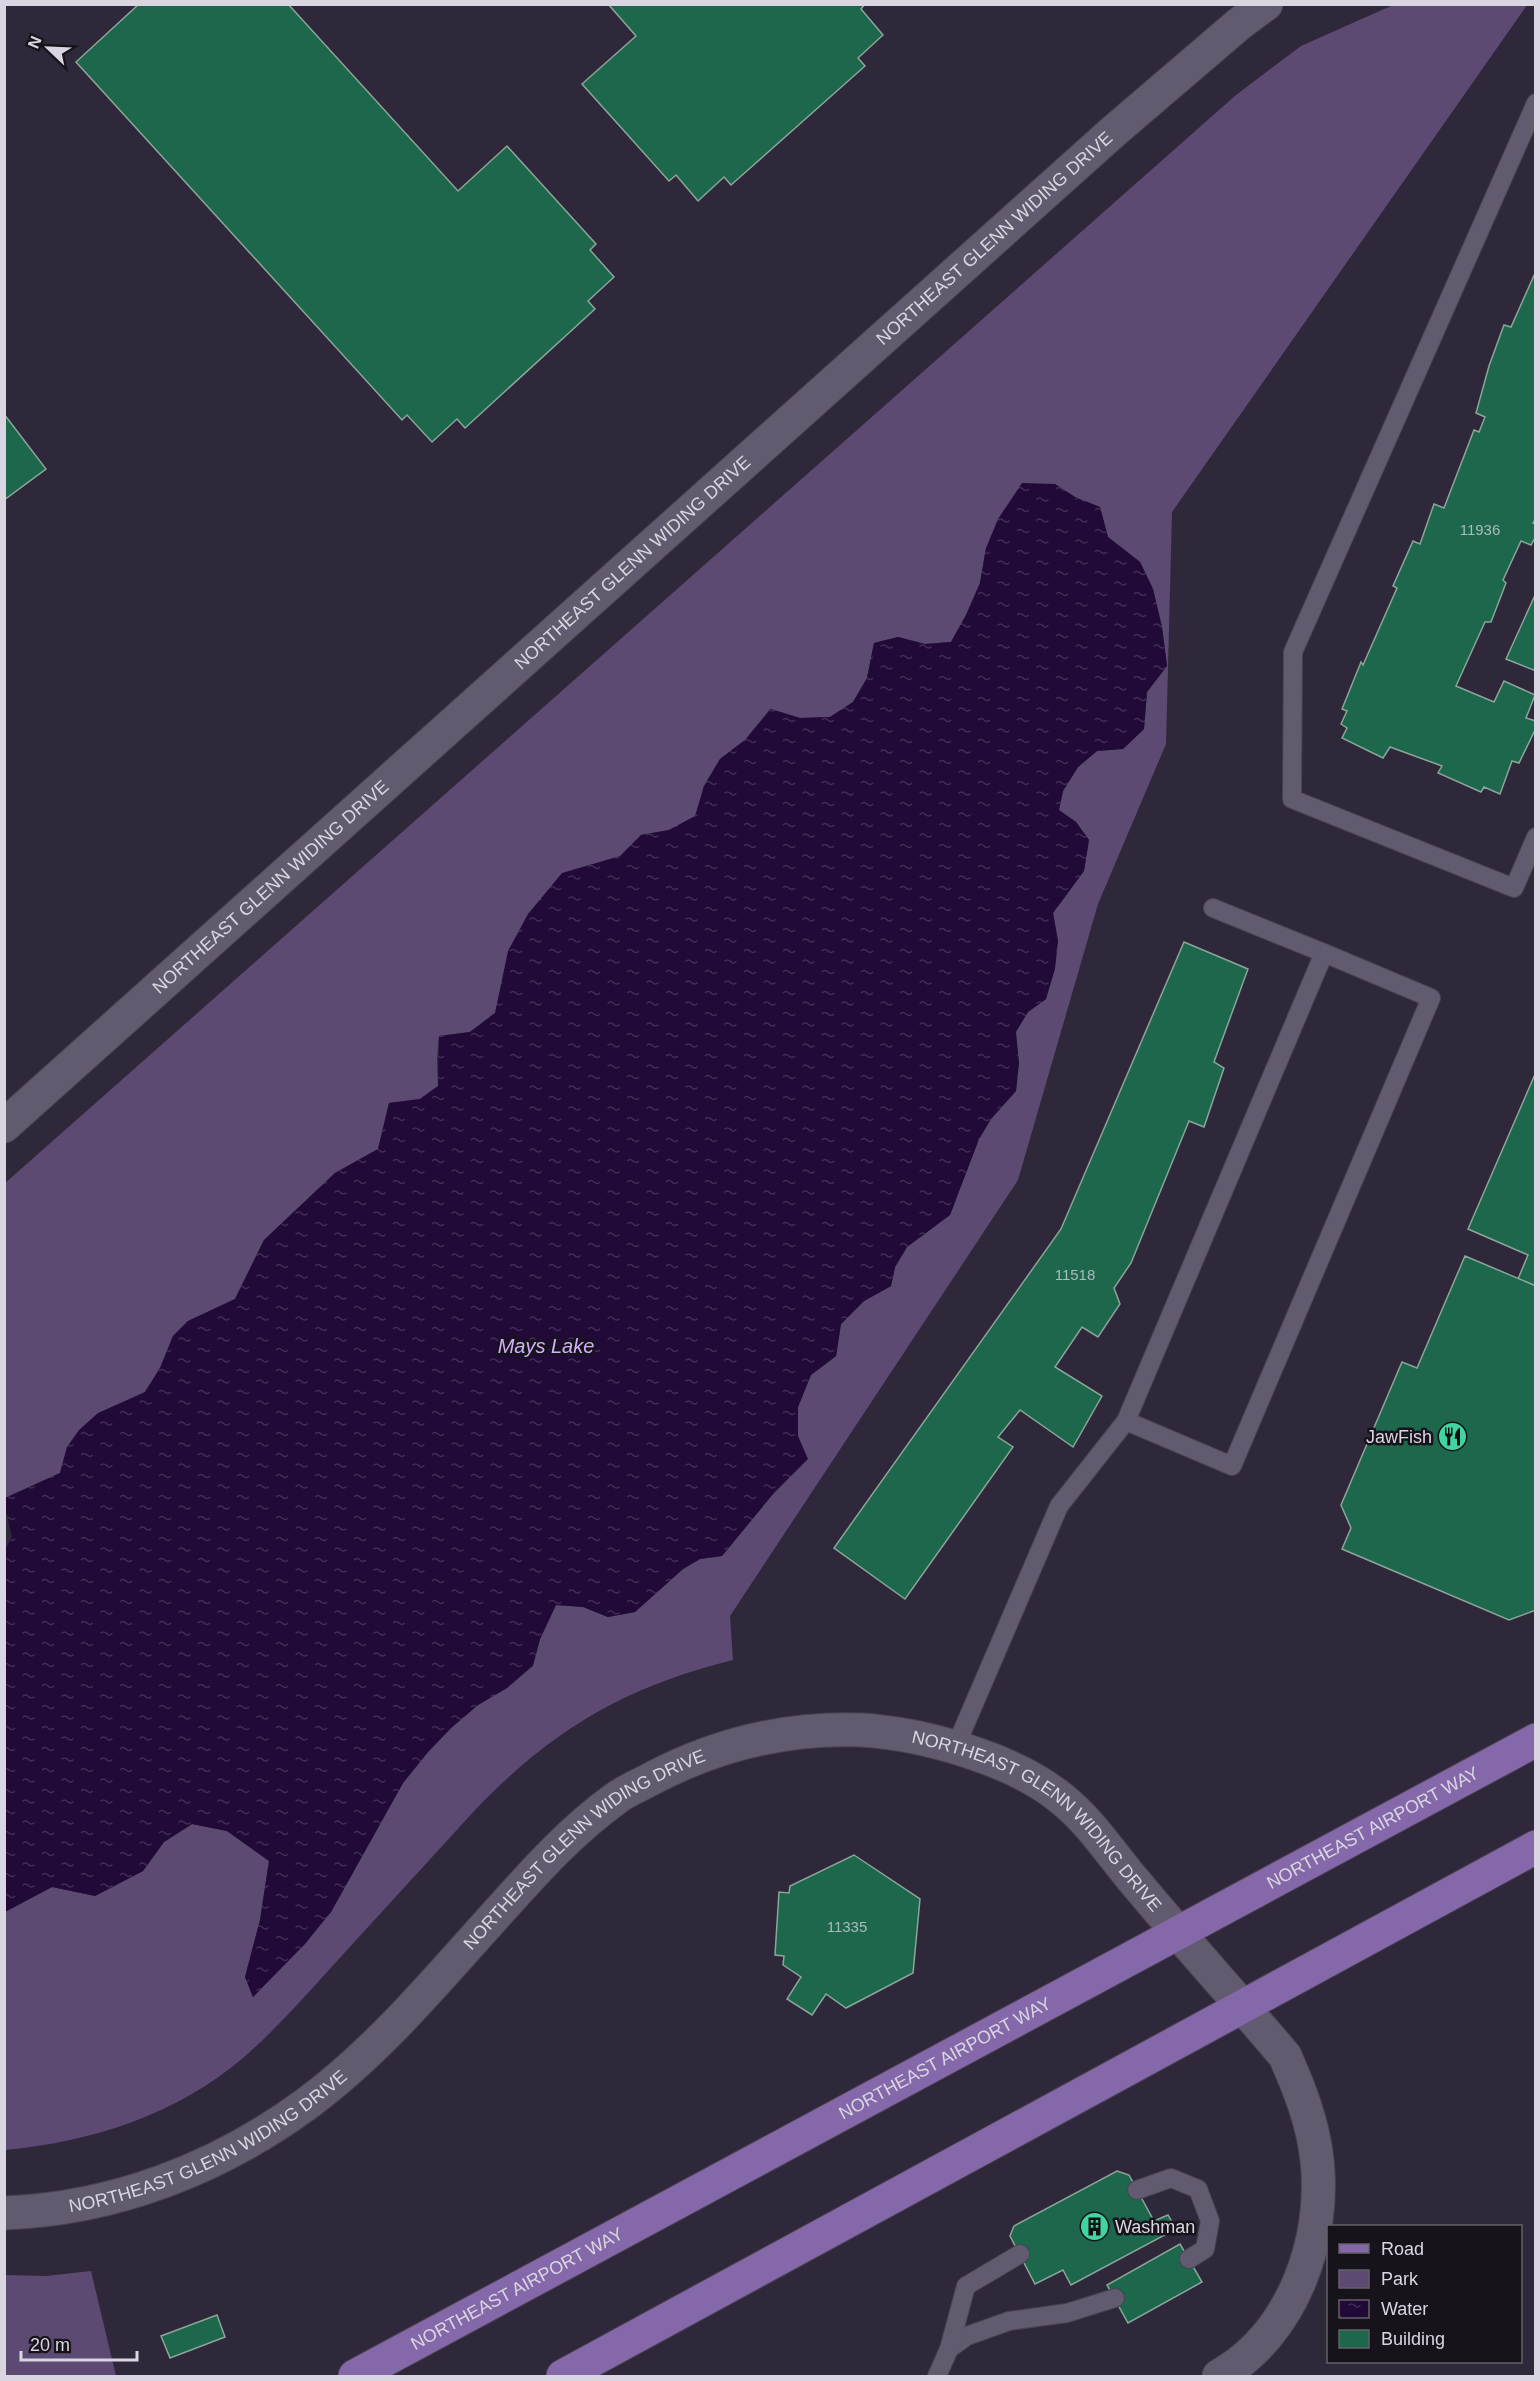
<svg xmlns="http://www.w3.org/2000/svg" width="1540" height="2381" font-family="Helvetica,sans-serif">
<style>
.green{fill:#5c4a73}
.water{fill:url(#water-ripples)}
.building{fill:#1d674d;stroke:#8ca599;stroke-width:1.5}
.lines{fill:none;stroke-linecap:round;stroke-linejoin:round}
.service-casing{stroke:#4a4353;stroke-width:20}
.tertiary-casing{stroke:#4a4353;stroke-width:35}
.primary-casing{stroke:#4a4353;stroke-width:35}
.service{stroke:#625a6e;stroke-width:18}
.tertiary{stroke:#625a6e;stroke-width:33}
.primary{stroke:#8568aa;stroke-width:33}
.labels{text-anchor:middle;stroke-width:5;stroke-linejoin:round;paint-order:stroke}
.number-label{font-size:15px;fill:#abbabc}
.street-label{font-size:18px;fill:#dad6e1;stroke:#16131b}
.poi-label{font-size:18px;fill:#dad6e1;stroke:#16131b;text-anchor:end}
.water-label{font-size:20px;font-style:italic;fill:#d1affe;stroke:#16131b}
</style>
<defs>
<pattern id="water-ripples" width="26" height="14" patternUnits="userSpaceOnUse" patternTransform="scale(1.5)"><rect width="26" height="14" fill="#220a38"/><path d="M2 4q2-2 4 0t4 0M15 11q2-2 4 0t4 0" fill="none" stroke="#422d54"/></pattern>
</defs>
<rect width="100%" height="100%" fill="#2f283a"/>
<!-- green -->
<g class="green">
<path d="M 1393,5 L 1527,5 L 1172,512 L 1166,744 L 1098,904 L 1018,1180 L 730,1616 L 733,1660 C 625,1687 553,1729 476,1809 C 433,1856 390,1903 347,1950 C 313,1987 281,2025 243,2058 C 176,2115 91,2142 5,2150 L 5,1912 L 52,1887 L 95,1896 L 143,1871 L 164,1842 L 192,1824 L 227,1831 L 269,1861 L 260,1920 L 245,1977 L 253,1997 L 331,1912 L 403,1783 L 428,1752 L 451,1728 L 478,1705 L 507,1688 L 533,1666 L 540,1639 L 556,1605 L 583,1607 L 608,1617 L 635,1612 L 683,1569 L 700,1559 L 722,1556 L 773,1494 L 798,1436 L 798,1407 L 811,1375 L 836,1356 L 841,1324 L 864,1301 L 891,1286 L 895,1267 L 907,1247 L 950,1215 L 979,1139 L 991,1119 L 1016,1091 L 1019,1063 L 1015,1032 L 1028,1012 L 1046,999 L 1058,941 L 1053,913 L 1084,871 L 1089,840 L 1076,822 L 1059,810 L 1063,791 L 1078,767 L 1097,751 L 1123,749 L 1144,729 L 1147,692 L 1167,666 L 1162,627 L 1153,589 L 1140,562 L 1108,537 L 1100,507 L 1075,497 L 1055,484 L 986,548 L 980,583 L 966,615 L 951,642 L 925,644 L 898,637 L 874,643 L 867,678 L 853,702 L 830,717 L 800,718 L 770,709 L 745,740 L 720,759 L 704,786 L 696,816 L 669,830 L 641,835 L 502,986 L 495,1013 L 470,1032 L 439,1036 L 437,1060 L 438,1086 L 420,1099 L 389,1103 L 378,1149 L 335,1173 L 264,1240 L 235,1299 L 188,1321 L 173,1336 L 160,1368 L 145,1392 L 124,1403 L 67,1447 L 60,1473 L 5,1498 L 4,1184 L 1236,95 L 1301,46 Z"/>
<polygon points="91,2271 116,2376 5,2376 5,2275 46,2276"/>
</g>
<!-- water -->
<polygon class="water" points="1022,483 1055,484 1075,497 1100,507 1108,537 1140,562 1153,589 1162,627 1167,666 1147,692 1144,729 1123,749 1097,751 1078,767 1063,791 1059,810 1076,822 1089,840 1084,871 1053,913 1058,941 1055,969 1046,999 1028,1012 1016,1032 1019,1063 1016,1091 991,1119 979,1139 950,1215 907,1247 895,1267 891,1286 864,1301 841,1324 836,1356 811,1375 798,1407 798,1436 808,1459 773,1494 722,1556 700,1559 683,1569 635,1612 608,1617 583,1607 556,1605 540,1639 533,1665 507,1688 478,1705 451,1728 428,1752 403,1783 331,1912 305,1944 253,1997 245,1977 260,1920 269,1861 227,1831 192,1824 164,1842 143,1871 95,1896 52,1887 5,1912 4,1551 12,1537 5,1507 5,1498 60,1473 67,1447 79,1430 98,1413 145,1392 160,1368 173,1336 188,1321 235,1299 264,1240 335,1173 378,1149 389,1103 420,1099 438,1086 439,1036 470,1032 495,1013 508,951 528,914 562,873 620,856 641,835 669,830 695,816 704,786 720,759 745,740 771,709 800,718 830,717 853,702 867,678 874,643 898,637 925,644 951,642 966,615 980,583 986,548 998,519"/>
<!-- building -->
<g class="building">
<polygon points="139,4 288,4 458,191 507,146 596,244 590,250 614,277 588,301 595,309 465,428 457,419 432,442 407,415 402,420 76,62"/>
<polygon points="608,4 865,4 861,9 883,35 858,58 865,66 731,185 724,177 698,201 676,175 669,181 582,84 636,36"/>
<polygon points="1536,271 1536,518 1533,523 1536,524 1536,536 1531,545 1521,541 1503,580 1506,583 1491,622 1485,622 1456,686 1494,702 1504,681 1535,695 1526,718 1536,721 1536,728 1519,763 1512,761 1500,794 1484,787 1481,792 1438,773 1442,766 1390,747 1383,758 1342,738 1347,728 1341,724 1347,711 1342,709 1361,662 1363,665 1397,588 1393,586 1413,541 1420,544 1434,504 1444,508 1474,430 1479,432 1485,417 1476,413 1489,366 1504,325 1511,327"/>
<polygon points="4,414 46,469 4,500"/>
<polygon points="1536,593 1536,671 1506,659"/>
<polygon points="1184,942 1248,969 1214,1062 1224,1068 1204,1127 1189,1121 1131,1263 1114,1288 1120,1304 1098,1337 1082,1327 1055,1367 1102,1396 1073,1447 1020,1410 998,1437 1013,1447 905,1599 834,1548 1061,1229"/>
<polygon points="1536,1072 1536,1286 1518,1279 1528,1255 1468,1229"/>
<polygon points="1465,1256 1536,1286 1536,1610 1509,1620 1342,1549 1351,1528 1341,1505 1402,1362 1417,1368"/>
<polygon points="854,1855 920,1899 913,1973 846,2008 826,1994 812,2015 787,1999 801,1977 783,1965 784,1956 775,1955 779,1892 789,1893 790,1886"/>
<polygon points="1117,2171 1129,2175 1154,2221 1168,2215 1176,2229 1071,2285 1063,2270 1035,2284 1010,2236 1014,2226"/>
<polygon points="1180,2244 1202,2282 1128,2323 1107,2285"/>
<polygon points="217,2315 225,2337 170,2358 161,2336"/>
</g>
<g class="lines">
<defs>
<g id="service">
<polyline points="1536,103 1293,652 1292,799 1514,888 1536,837"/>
<polyline points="1213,908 1324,953"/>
<polyline points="955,1748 1059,1506 1126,1421 1324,953 1431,998 1232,1466 1126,1421"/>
<polyline points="1137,2190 1171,2178 1198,2189 1210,2221 1205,2249 1189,2259"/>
<polyline points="949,2349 967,2336 1009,2321 1067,2313 1115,2298"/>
<polyline points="937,2376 949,2349 966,2286 1020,2254"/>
</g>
<g id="tertiary">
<path id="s1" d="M 4,1126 L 1114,131 L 1239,24 L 1266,4"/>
<path id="s2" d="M 4,2213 C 114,2209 217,2169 305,2105 C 380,2050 439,1977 501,1909 C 536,1870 572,1830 615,1799 C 625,1791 638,1786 649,1780 C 716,1744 787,1727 862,1730 C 924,1734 1014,1759 1062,1799 C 1091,1822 1111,1854 1135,1882 C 1184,1941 1236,1998 1285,2056 C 1300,2090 1313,2123 1317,2160 C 1326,2241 1292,2335 1219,2376"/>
</g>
<g id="primary">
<path id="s3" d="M 355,2376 L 1536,1740"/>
<polyline points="563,2376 1536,1847"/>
</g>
</defs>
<!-- service casing -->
<use href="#service" class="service-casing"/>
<!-- tertiary casing -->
<use href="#tertiary" class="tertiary-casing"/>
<!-- primary casing -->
<use href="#primary" class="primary-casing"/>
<!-- service -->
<use href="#service" class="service"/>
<!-- tertiary -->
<use href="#tertiary" class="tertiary"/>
<!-- primary -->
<use href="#primary" class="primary"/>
</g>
<!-- icons -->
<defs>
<symbol id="restaurant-disc" viewBox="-11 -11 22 22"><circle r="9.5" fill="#42d4a0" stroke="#16131b"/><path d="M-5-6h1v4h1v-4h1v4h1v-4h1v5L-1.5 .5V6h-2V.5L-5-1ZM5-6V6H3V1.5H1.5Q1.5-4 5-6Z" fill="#111"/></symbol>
<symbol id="building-disc" viewBox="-11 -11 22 22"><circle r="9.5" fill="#42d4a0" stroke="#16131b"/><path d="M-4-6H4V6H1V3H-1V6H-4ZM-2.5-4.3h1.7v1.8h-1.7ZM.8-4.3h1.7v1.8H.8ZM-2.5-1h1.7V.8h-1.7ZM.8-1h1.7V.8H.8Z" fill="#111"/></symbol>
</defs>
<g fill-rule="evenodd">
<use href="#restaurant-disc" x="1436" y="1420" width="33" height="33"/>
<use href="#building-disc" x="1078" y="2210" width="33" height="33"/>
</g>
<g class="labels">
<!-- number labels -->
<g class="number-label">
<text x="1480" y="535">11936</text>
<text x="1075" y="1280">11518</text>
<text x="847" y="1932">11335</text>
</g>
<!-- street labels -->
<g class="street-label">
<text dy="6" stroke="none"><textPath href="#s1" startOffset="1330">NORTHEAST GLENN WIDING DRIVE</textPath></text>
<text dy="6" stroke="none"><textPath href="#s1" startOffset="844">NORTHEAST GLENN WIDING DRIVE</textPath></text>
<text dy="6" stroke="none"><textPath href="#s1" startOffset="358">NORTHEAST GLENN WIDING DRIVE</textPath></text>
<text dy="6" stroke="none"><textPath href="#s2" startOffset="1227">NORTHEAST GLENN WIDING DRIVE</textPath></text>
<text dy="6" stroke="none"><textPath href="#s3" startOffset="1156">NORTHEAST AIRPORT WAY</textPath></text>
<text dy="6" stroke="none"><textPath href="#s2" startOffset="706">NORTHEAST GLENN WIDING DRIVE</textPath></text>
<text dy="6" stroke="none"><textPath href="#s3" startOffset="670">NORTHEAST AIRPORT WAY</textPath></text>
<text dy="6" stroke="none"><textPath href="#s2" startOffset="220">NORTHEAST GLENN WIDING DRIVE</textPath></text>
<text dy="6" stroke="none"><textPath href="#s3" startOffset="184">NORTHEAST AIRPORT WAY</textPath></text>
</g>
<!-- poi labels -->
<g class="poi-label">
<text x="1432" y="1443">JawFish</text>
<text x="1115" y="2233" text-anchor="start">Washman</text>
</g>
<!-- water labels -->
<g class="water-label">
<text x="546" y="1353">Mays Lake</text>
</g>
</g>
<!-- border -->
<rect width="1540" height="2381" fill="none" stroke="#dad6e1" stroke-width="12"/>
<!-- legend -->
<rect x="1327" y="2225" width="195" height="138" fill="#16131b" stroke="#64616a" stroke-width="1.5"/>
<rect x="1339" y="2244" width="30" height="9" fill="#8568aa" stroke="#64616a" stroke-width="1.5"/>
<text x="1381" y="2255" font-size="18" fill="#dad6e1">Road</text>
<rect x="1339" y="2270" width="30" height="18" fill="#5c4a73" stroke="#64616a" stroke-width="1.5"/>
<text x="1381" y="2285" font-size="18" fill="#dad6e1">Park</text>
<rect x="1339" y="2300" width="30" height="18" fill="url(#water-ripples)" stroke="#64616a" stroke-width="1.5"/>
<text x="1381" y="2315" font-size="18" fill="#dad6e1">Water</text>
<rect x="1339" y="2330" width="30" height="18" fill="#1d674d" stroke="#64616a" stroke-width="1.5"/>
<text x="1381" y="2345" font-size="18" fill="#dad6e1">Building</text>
<!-- north arrow -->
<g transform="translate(48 48) rotate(293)" stroke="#16131b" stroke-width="4.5" paint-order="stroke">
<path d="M0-4.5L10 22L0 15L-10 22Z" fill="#dad6e1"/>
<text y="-9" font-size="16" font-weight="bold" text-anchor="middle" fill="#dad6e1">N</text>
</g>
<!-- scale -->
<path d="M21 2351v9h116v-9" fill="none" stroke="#dad6e1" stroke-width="3"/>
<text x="30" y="2351" font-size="18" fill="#dad6e1" stroke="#16131b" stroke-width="4.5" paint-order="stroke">20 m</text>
</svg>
